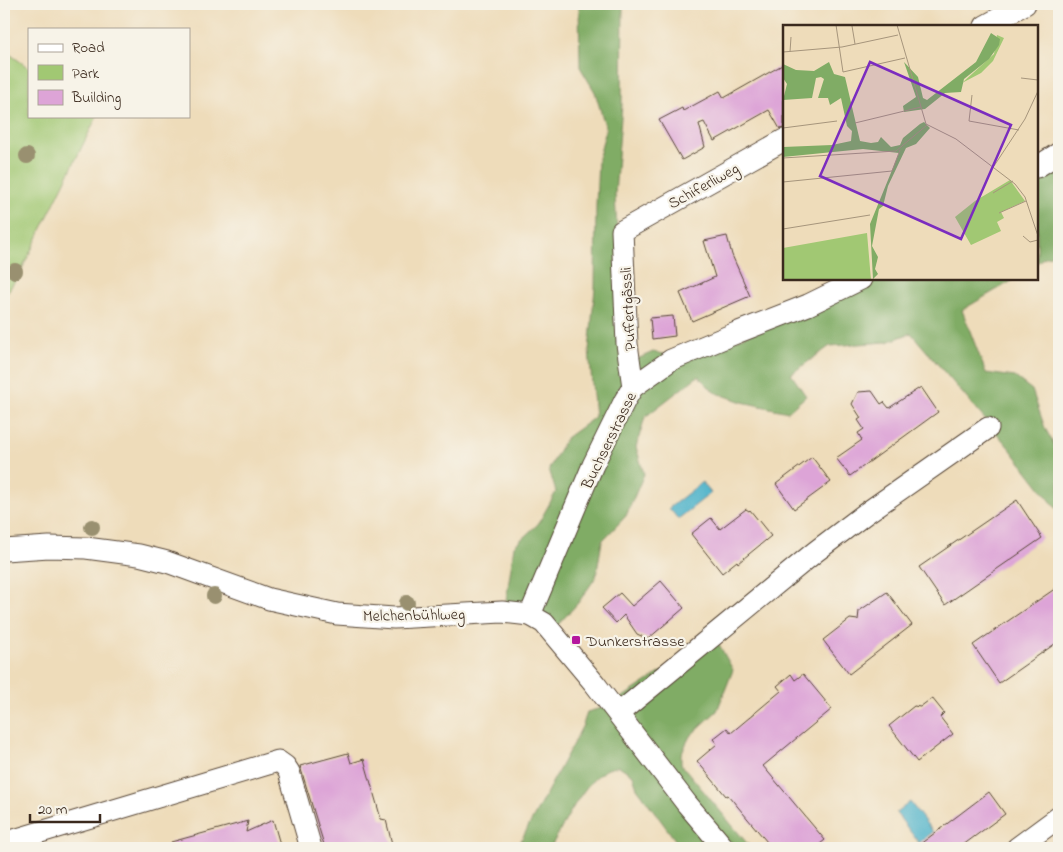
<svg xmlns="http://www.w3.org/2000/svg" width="1063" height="852" font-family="'Indie Flower',sans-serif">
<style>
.green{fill:#a1c873;stroke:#6e7948}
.forest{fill:#80ac65;stroke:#5e6b42}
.water{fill:#4ab1c9;stroke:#426e74}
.building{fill:#dda4d7}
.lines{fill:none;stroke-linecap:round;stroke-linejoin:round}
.minor-casing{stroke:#564535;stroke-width:23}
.minor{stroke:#fff;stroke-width:21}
.tree{fill:#999070}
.poi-dot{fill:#b5179e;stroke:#f7f3e8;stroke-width:2}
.labels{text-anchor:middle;stroke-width:4.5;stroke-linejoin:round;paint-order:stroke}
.street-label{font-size:16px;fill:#3b2a1e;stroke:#f7f3e8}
.poi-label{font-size:16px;fill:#3b2a1e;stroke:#f7f3e8;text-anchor:start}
.inset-road{fill:none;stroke:#a6957c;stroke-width:1}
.view{fill:#7b2cbf;fill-opacity:0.15;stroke:#7b2cbf;stroke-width:2.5}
.inset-edge{fill:none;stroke:#3b2a1e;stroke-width:2.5}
</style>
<rect width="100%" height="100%" fill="#f7f3e8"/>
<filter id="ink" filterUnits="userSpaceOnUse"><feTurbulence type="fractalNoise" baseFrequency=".02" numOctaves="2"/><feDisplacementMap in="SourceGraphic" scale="10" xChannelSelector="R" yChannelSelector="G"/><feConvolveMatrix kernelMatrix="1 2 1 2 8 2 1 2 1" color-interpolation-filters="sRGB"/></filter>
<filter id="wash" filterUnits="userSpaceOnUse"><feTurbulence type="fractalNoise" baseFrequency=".0096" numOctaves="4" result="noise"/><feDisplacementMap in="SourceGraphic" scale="20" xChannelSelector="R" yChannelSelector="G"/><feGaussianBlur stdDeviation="1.12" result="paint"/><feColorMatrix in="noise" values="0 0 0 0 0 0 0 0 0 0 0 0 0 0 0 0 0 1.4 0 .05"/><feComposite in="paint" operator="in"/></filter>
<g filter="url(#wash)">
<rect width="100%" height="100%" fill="#eedcba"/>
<!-- green -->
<polygon class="green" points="4,50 29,68 29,116 97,116 19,275 4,297"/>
<!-- forest -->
<g class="forest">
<polygon points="579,4 623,4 622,105 615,194 624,365 653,352 688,359 862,288 875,279 1015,279 962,310 986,373 1015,377 1032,390 1045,428 1059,454 1059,512 1011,450 911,333 887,342 830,346 791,374 806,396 788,412 742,402 714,392 698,376 645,417 636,447 644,474 626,516 602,541 596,577 578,603 554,629 505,608 514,546 538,524 556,492 549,469 566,438 595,417 589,350 595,288 596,206 598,160 606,129 595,92 580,67"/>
<polygon points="1059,161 1059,252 1043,258 1037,263 1037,175"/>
<path d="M 715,637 L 733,670 L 717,711 L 690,736 L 681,754 L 681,764 L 751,848 L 681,848 L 637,788 L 633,775 L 619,766 C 616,767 611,768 608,769 C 583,780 564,826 550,848 L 517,848 L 583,725 L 587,712 L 609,706 Z"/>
</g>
<!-- water -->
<g class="water">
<polygon points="702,482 711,493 678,519 669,508"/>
<polygon points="910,802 933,832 919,843 896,813"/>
</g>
<g id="blocks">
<!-- building -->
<g class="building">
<polygon points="784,64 784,128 780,129 769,110 714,141 704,122 699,124 705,147 682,160 659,120 682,108 683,111 720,91 724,98"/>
<polygon points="727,236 732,255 750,296 692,321 680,293 715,277 704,241"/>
<polygon points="673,316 675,336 652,339 650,318"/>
<polygon points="921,387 938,412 850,476 836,458 862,440 858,433 864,429 858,420 861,418 852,404 858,392 872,391 881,404 884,402 889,408"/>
<polygon points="812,457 831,482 794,509 776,484"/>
<polygon points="1017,500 1042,538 945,605 919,567"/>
<polygon points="746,509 749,511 750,510 771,536 738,563 737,561 722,573 691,534 711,518 720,529"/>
<polygon points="661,581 684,608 648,639 637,634 624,615 616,623 602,608 620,593 632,606"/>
<polygon points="1059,586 1059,641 999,683 973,645"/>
<polygon points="887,592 912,625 849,674 823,640 850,619 858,620 859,611"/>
<polygon points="791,674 795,680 803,674 832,709 763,766 825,840 815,848 772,848 728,795 726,796 697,761 717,744 713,739 727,728 731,733 781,691 777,686"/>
<polygon points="932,698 944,713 940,717 953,734 917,762 889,726 914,706 920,707"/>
<polygon points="348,753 351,763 364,759 381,819 386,820 393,848 325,848 300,766"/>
<polygon points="989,792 1005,814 959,848 915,848"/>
<polygon points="273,820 281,848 172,848 171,842 248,821 246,832"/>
</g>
</g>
</g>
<g filter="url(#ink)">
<use href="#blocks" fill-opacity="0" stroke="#564535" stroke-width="1"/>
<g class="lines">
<defs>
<g id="minor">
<polyline points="985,26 1025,4"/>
<polyline points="1037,167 1059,153"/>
<polyline points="633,387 627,344 622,231 784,140"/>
<polyline points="4,550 49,547 86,548 139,555 167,562 269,599 337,614 394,618 502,612 530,615 544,623 595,684 687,804 724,848"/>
<polyline points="530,615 593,465 625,400 633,387 671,360 736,333 808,305 861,279"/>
<polyline points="619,713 815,552 865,514 988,428"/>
<polyline points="4,843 278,761 285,766 289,772 311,848"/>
<polyline points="1017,848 1059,817"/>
</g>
</defs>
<!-- minor casing -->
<use href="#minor" class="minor-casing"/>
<!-- minor -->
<use href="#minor" class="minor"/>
</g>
<!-- trees -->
<g class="tree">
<circle cx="27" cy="156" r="8"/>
<circle cx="15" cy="271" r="8"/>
<circle cx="92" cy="527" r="8"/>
<circle cx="214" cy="596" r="8"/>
<circle cx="407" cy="603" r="8"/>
</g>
</g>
<!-- markers -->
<rect class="poi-dot" x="571" y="635" width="10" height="10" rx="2.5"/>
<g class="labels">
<!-- street labels -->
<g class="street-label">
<text transform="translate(703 185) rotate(-29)" y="6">Schiferliweg</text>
<text transform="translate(627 309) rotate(-93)" y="6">Puffertgässli</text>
<text transform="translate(608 440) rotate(-64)" y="6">Buchserstrasse</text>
<text transform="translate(414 614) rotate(-1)" y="6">Melchenbühlweg</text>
</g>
<!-- poi labels -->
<g class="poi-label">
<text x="586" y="646">Dunkerstrasse</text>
</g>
</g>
<!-- overview -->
<g transform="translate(783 25)">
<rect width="255" height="255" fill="#eedcba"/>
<path d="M 214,10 L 221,13 L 210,36 L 198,48 L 179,58 L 211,29 ZM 227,155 L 242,176 L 218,187 L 221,193 L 214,197 L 218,206 L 188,220 L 172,192 L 192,176 ZM 84,208 L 88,255 L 0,255 L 0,223 Z" fill="#a1c873"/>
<path d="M 208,8 L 217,14 L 216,20 L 206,34 L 181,54 L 178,67 L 162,68 L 142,84 L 121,87 L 120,81 L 133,72 L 121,37 L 135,52 L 140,73 L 144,75 L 193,37 ZM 46,37 L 51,49 L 62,52 L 77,116 L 88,118 L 95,117 L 98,112 L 108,122 L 117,120 L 120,113 L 137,99 L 141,97 L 147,103 L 133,119 L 123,123 L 105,161 L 100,181 L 96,184 L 89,221 L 95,232 L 92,244 L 95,249 L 90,254 L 87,199 L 116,128 L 80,124 L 0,132 L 0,122 L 49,120 L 68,116 L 69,106 L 64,101 L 58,73 L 47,80 L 45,73 L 35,73 L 41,54 L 38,52 L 33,53 L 29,73 L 0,75 L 4,59 L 0,53 L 0,39 L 13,45 L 31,46 Z" fill="#80ac65"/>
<path class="inset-road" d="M 53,0 L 60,47 L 122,33M 114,0 L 143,99 L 173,114 L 232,159 L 242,172 L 255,211M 69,1 L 72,19M 0,27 L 59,22 L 115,10M 7,27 L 8,12M 238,53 L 255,55M 189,70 L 186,96 L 236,105M 72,98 L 138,82M 0,103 L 54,96M 0,133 L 113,126 L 144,100M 211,141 L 242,94 L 255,66M 0,157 L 109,146 L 117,125M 210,168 L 230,156M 216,188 L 243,176M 0,204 L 87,190M 240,211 L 247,217 L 255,215"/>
<path class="view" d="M 87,37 L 228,100 L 178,214 L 37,151 Z"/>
<rect width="255" height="255" class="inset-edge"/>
</g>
<!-- margin -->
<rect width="1063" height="852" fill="none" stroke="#f7f3e8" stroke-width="20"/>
<!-- legend -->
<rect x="28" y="28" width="162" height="90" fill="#f7f3e8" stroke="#aca397"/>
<rect x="38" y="44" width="25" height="8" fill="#ffffff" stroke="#aca397"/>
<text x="72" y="52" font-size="15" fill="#3b2a1e">Road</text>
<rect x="38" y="65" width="25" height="15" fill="#a1c873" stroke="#aca397"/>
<text x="72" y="78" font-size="15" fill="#3b2a1e">Park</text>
<rect x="38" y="90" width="25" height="15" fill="#dda4d7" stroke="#aca397"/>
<text x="72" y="102" font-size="15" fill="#3b2a1e">Building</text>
<!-- scale -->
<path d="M30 814v8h70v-8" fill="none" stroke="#3b2a1e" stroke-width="2.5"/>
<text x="38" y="814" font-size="15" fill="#3b2a1e" stroke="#f7f3e8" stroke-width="4" paint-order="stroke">20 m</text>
</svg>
